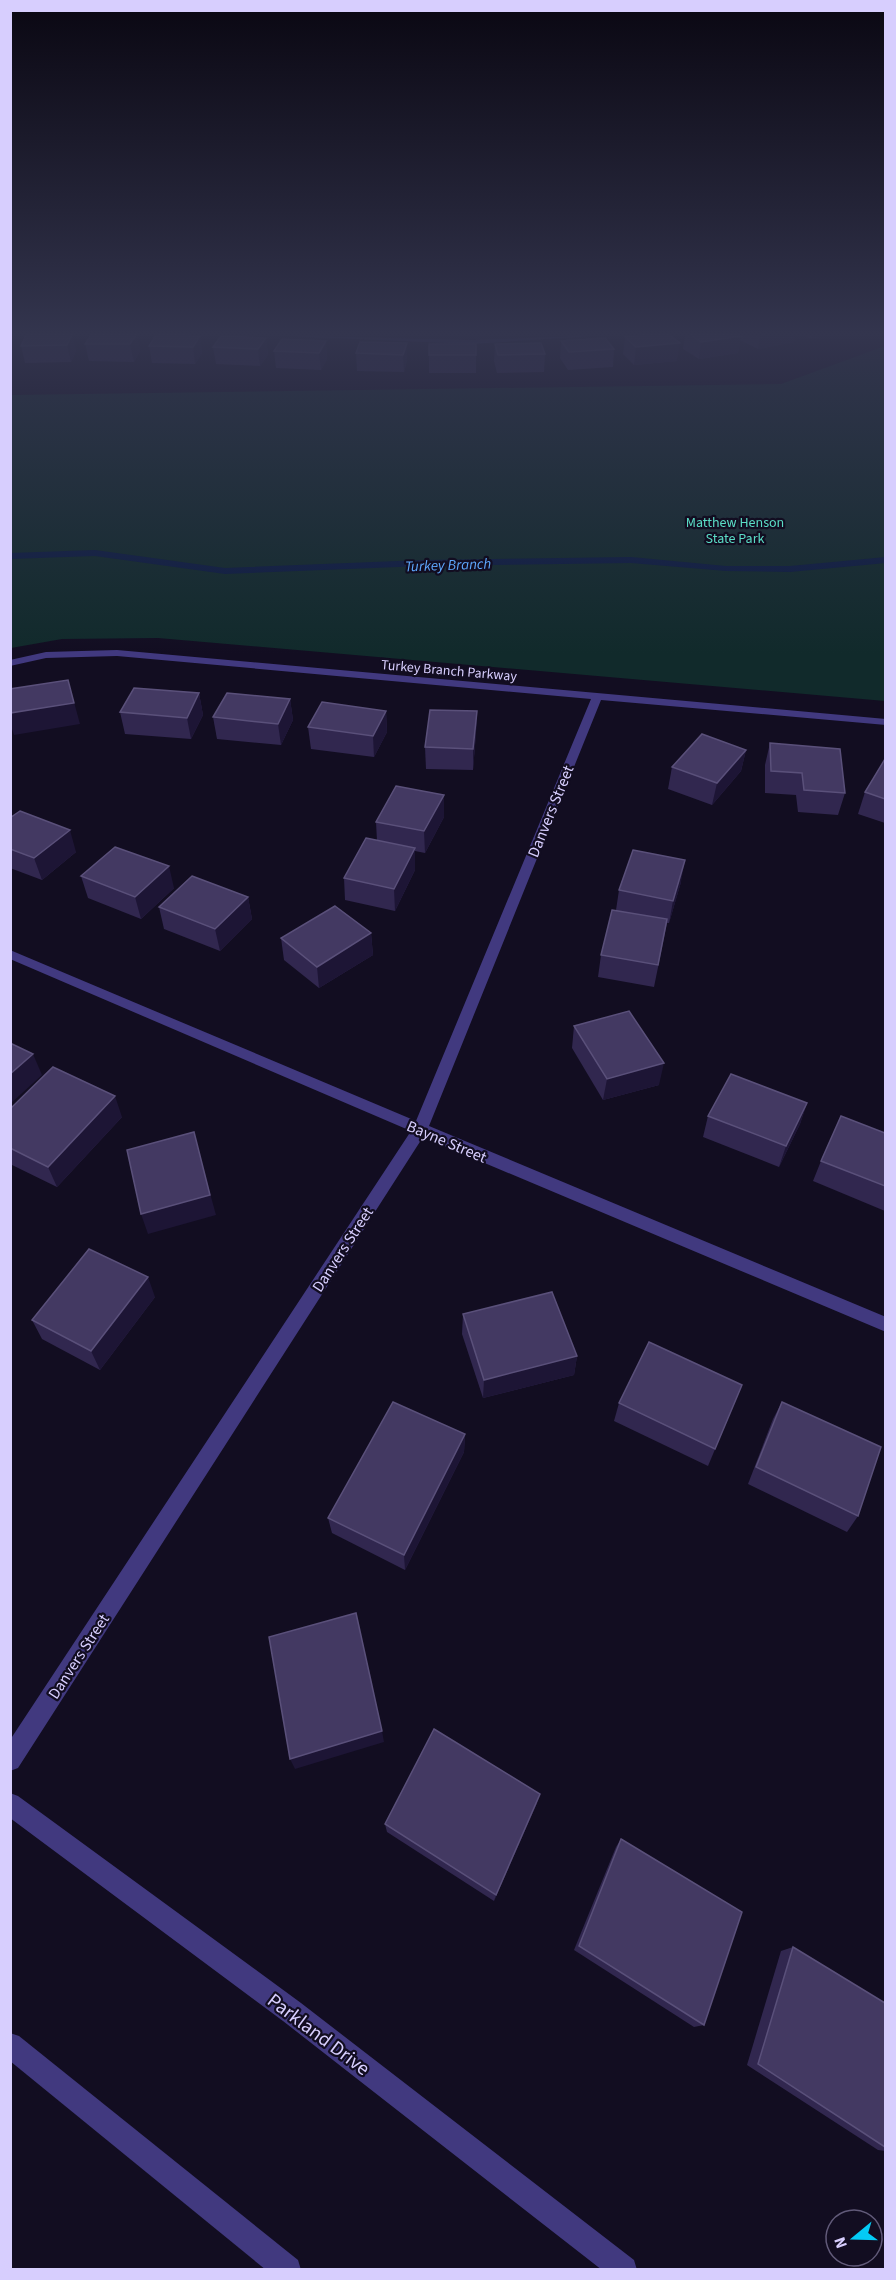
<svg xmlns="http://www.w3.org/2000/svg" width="896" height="2280" font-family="'Source Sans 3',sans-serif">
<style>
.green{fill:#112a2b}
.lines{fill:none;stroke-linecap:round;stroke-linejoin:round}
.stream{fill:#0c1c41;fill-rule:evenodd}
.minor{fill:#41397f;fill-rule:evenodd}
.tertiary{fill:#41397f;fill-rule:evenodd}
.wall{fill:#31274f}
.shaded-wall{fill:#1d1535}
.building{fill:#433962;stroke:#5a507a;stroke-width:1.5}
.labels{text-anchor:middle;stroke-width:4.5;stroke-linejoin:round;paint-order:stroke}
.far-park-label{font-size:14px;fill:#5bddc6;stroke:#120d21}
.far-street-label{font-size:14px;fill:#d7cefe;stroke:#120d21}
.far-water-label{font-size:15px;font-style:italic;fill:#5ea7fd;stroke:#120d21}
.street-label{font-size:16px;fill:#d7cefe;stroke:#120d21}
.near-street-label{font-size:20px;fill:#d7cefe;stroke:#120d21}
</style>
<rect width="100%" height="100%" fill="#120d21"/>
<!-- green -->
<polygon class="green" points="885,346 885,701 158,638 62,639 11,648 11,395 781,384"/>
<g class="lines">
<!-- stream -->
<polygon class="stream" points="95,550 225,568 423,560 631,557 726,566 790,566 886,557 886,563 790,572 726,571 631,563 423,566 225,574 95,556 10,559 10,553"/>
<!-- minor -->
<g class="minor">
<polygon points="265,335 472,340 606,335 472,344"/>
<polygon points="117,650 886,719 886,725 601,700 429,1126 886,1317 886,1332 423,1137 18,1768 10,1771 10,1740 411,1131 10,959 10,950 416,1121 591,699 117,656 46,658 10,666 10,660 46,652"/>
</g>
<!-- tertiary -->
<g class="tertiary">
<polygon points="10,1793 18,1796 301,2003 634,2260 637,2270 602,2270 283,2021 10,1818"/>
<polygon points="10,2033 19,2036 298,2260 301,2270 266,2270 10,2061"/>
</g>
</g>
<!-- wall -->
<g class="wall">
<polygon points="26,335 72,335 76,351 71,362 25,363 21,346"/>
<polygon points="91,335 137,335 140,351 134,362 89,361 85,344"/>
<polygon points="685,335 795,335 794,342 758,349 740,340 738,353 699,359 683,349"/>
<polygon points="803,335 829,335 812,339"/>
<polygon points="200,336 202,353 195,364 152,363 149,346"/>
<polygon points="625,337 677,361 634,365 623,354"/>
<polygon points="266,338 268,355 260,366 216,364 213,347"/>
<polygon points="326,341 327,359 321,370 276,368 274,351"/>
<polygon points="561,341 614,349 613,367 568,370 560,358"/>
<polygon points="407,343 407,360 404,372 357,371 356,353"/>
<polygon points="495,344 545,354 544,372 497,373 494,361"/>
<rect x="429" y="355" width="47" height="18"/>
<polygon points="199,693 203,715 191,739 125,734 120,712"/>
<polygon points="290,699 293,720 281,745 217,739 213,717"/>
<polygon points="386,711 387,732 374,757 311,749 308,727"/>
<polygon points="477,711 476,733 473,770 426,769 425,747"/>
<polygon points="770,743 845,793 838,815 798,812 796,795 765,793 765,765"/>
<polygon points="746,750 741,771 712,805 668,789 672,767"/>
<polygon points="885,759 885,823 858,814 865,792"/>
<polygon points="444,795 444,817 425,853 415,851 415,870 395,911 345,900 344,878 377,841 376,822"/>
<polygon points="10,818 76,852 42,880 10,868"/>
<polygon points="81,876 174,888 141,919 88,898"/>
<polygon points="681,882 669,923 667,923 654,987 598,977 601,955 616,910 619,890"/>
<polygon points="248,897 252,919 220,951 164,929 159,907"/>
<polygon points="371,933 373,955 319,988 284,960 281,938"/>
<polygon points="574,1026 659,1085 603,1100 572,1048"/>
<polygon points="807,1103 800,1124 779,1167 703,1137 708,1116"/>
<polygon points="10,1109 122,1117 57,1187 10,1164"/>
<polygon points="885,1133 885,1211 813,1181 821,1161"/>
<polygon points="155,1297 100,1370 42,1339 32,1320"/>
<polygon points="463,1314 577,1356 574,1375 483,1398 462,1334"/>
<polygon points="742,1385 708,1466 614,1421 619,1403"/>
<polygon points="782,1402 858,1516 847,1532 748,1484 773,1419"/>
<polygon points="465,1434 464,1452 405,1570 332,1533 328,1518"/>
<polygon points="537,1803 494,1901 387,1832 385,1824"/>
<polygon points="621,1839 704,2025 694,2027 574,1950 616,1847"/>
<polygon points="793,1947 885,2003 885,2151 878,2150 747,2065 781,1951"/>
</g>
<!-- shaded-wall -->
<g class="shaded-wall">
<polygon points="72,335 76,351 71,362 67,345"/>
<polygon points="136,335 137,335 140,351 134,362 130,344"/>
<polygon points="760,335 795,335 794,342 758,349"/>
<polygon points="812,335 829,335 812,339"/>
<polygon points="200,336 202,353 195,364 193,347"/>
<polygon points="741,336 738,353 699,359 701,342"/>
<polygon points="266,338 268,355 260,366 258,349"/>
<polygon points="326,341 327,359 321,370 319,353"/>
<polygon points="407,343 407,360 404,372 403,355"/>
<polygon points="680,343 677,361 634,365 636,347"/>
<polygon points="68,680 80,724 14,735 10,723 10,713"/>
<polygon points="199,693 203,715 191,739 187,718"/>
<polygon points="290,699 293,720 281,745 278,724"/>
<polygon points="386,711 387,732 374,757 373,736"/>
<polygon points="477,711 476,733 473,770 473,749"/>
<polygon points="746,750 741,771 712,805 717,783"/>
<polygon points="444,795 444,817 425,853 424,831"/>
<polygon points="70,830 76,852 42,880 34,858"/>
<polygon points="415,848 415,870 395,911 394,889"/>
<polygon points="685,860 681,882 669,923 673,901"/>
<polygon points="169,866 174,888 141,919 135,897"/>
<polygon points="248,897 252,919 220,951 215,929"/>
<polygon points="371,933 373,955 319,988 317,967"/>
<polygon points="33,1054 42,1075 10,1104 10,1074"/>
<polygon points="664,1063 659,1085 603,1100 607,1079"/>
<polygon points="115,1096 122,1117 57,1187 48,1167"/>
<polygon points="807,1103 800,1124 779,1167 786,1146"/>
<polygon points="199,1153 216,1215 148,1234 141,1214"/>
<polygon points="148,1277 155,1297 100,1370 91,1351"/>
<polygon points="577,1356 574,1375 483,1398 484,1380"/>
<polygon points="465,1434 464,1452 405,1570 404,1555"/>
<polygon points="382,1731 384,1742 295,1769 290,1759"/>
<polygon points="540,1794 537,1803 494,1901 496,1895"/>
</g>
<!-- building -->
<g class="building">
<polygon points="26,335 72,335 67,345 21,346"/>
<polygon points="91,335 136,335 130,344 85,344"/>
<polygon points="156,335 181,335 200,336 193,347 149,346"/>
<polygon points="640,335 670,335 680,343 636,347 625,337"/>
<polygon points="691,335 739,335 741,336 701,342"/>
<polygon points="221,336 266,338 258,349 213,347"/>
<polygon points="605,338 614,349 569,352 561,341"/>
<polygon points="282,339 326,341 319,353 274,351"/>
<polygon points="360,342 407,343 403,355 356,353"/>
<polygon points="541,343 545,354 498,355 495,344"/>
<rect x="429" y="344" width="47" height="11"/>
<polygon points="68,680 74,703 10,713 10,689"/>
<polygon points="134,688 199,693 187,718 120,712"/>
<polygon points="227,693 290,699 278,724 213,717"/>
<polygon points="322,702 386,711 373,736 308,727"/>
<polygon points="430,710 477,711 473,749 425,747"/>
<polygon points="702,734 746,750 717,783 672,767"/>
<polygon points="770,743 840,749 845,793 804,790 802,773 771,771"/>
<polygon points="885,759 885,799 865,792"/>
<polygon points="396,786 444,795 424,831 376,822"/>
<polygon points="20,811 70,830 34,858 10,849 10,818"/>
<polygon points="366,838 415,848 394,889 344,878"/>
<polygon points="115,847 169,866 135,897 81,876"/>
<polygon points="633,850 685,860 673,901 619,890"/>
<polygon points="192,876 248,897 215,929 159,907"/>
<polygon points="335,906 371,933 317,967 281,938"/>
<polygon points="612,910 667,919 658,965 601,955"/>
<polygon points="629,1011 664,1063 607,1079 574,1026"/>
<polygon points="10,1043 33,1054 10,1074"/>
<polygon points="53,1067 115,1096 48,1167 10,1148 10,1109"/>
<polygon points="731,1074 807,1103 786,1146 708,1116"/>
<polygon points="841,1116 885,1133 885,1186 821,1161"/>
<polygon points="194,1132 210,1195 141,1214 127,1150"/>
<polygon points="89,1249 148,1277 91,1351 32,1320"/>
<polygon points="552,1292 577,1356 484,1380 463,1314"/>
<polygon points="649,1342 742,1385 715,1449 619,1403"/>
<polygon points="393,1402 465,1434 404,1555 328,1518"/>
<polygon points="782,1402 881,1447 858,1516 756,1467"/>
<polygon points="356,1613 382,1731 290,1759 269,1637"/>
<polygon points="434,1729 540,1794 496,1895 385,1824"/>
<polygon points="621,1839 742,1912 704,2025 579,1946"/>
<polygon points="793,1947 885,2003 885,2147 758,2064"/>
</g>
<!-- sky -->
<linearGradient id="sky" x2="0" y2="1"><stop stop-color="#0a0712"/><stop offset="0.51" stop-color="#33354e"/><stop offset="1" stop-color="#33354e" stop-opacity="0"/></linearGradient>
<rect width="896" height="654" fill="url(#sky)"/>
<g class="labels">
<!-- far-park labels -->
<g class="far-park-label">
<text x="735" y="527">Matthew Henson<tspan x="735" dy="16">State Park</tspan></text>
</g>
<!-- far-street labels -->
<g class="far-street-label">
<text transform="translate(449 670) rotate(5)" y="5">Turkey Branch Parkway</text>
</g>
<!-- far-water labels -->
<g class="far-water-label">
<text transform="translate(448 565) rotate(-2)" y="5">Turkey Branch</text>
</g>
<!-- street labels -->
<g class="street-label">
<text transform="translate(550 811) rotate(-68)" y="6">Danvers Street</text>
<text transform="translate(447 1141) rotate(23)" y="6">Bayne Street</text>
<text transform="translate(342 1249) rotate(-57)" y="6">Danvers Street</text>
<text transform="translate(78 1656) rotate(-57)" y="6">Danvers Street</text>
</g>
<!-- near-street labels -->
<g class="near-street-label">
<text transform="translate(319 2034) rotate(37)" y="7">Parkland Drive</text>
</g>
</g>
<!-- border -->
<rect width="896" height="2280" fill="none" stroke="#d7cefe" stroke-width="24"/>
<!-- north arrow -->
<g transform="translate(854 2238) rotate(251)"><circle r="28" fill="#120d21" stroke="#615a79" stroke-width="1.5"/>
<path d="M0-4.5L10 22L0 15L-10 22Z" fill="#04cbf5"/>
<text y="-9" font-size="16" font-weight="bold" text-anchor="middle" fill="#d7cefe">N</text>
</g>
</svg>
